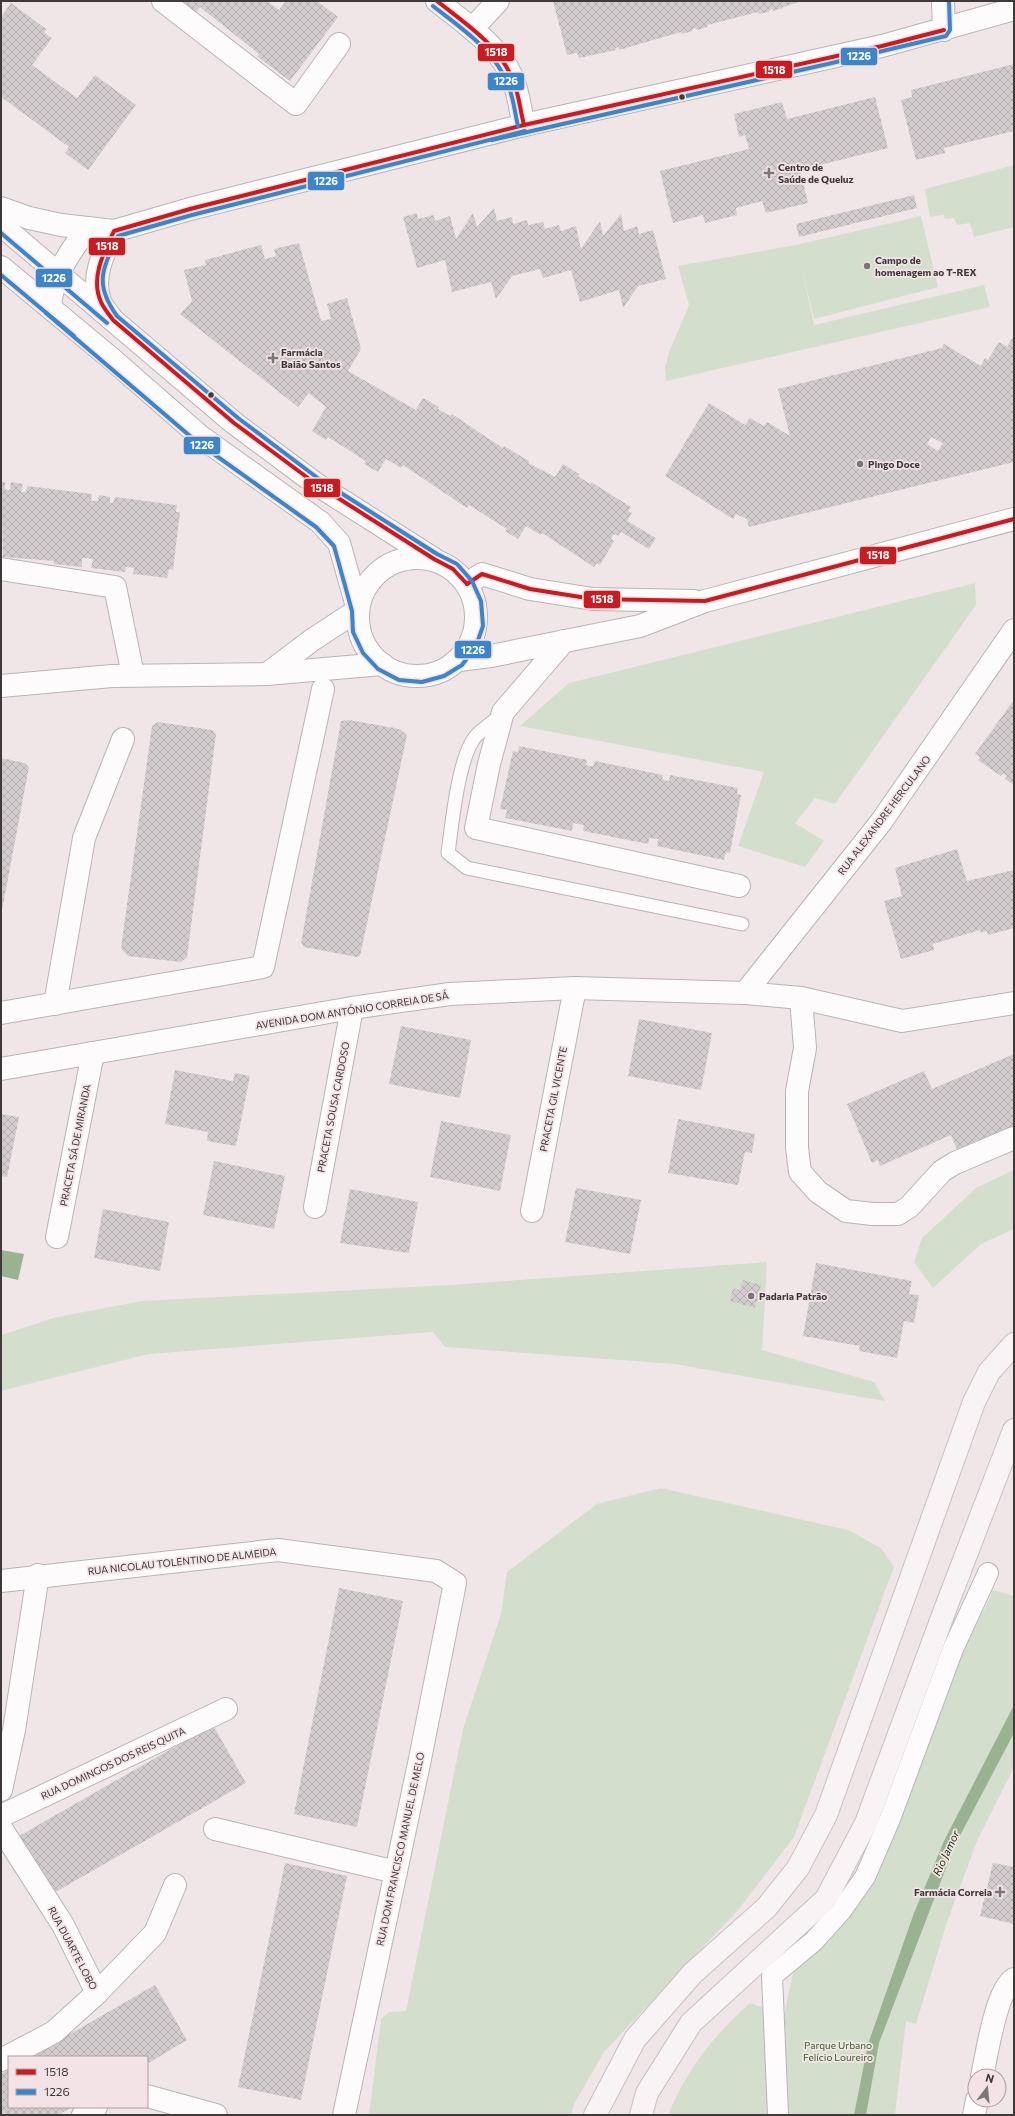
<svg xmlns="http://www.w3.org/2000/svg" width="1015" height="2116" font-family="Commissioner,sans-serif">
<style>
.green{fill:#d3dfcc}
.water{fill:#9bb292}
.building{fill:url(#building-cross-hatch);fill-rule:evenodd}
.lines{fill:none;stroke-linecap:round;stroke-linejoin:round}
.service-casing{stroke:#bab3b5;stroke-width:15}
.pedestrian-casing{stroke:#bab3b5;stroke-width:22}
.minor-casing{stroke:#bab3b5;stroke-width:24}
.tertiary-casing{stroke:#bab3b5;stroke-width:24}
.primary-casing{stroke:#cbbec1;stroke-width:24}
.service{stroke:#fdfbfc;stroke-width:13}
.pedestrian{stroke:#fdfbfc;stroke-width:20}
.minor{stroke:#fdfbfc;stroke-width:22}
.tertiary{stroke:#fdfbfc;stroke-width:22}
.primary{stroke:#f8f3f4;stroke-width:22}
.bus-1-casing{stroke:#f3e3e6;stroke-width:7}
.bus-2-casing{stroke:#f3e3e6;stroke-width:7}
.bus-1{stroke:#c61d23;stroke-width:4}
.bus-2{stroke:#3d85c6;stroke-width:4}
.bus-dot{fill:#3f393a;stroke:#f3e3e6;stroke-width:1.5}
.poi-dot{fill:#7d7677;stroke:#f3e3e6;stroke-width:1.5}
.labels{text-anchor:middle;stroke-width:3.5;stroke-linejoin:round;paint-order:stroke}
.poi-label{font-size:10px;font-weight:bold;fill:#3f393a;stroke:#f3e3e6;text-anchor:start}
.street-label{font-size:10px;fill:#3f393a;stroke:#f3e3e6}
.park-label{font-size:10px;fill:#326423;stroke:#f3e3e6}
.water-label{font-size:11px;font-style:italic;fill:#0d3301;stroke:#f3e3e6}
.line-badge{stroke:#f3e3e6;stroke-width:1.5}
.badge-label{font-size:11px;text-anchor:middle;font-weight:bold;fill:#fff}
</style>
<defs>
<pattern id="building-cross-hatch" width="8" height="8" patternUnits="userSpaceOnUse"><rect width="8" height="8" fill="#d3ccce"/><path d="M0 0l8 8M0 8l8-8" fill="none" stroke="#b6b0b2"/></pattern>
</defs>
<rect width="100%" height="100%" fill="#f0e6e8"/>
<!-- green -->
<g class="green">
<polygon points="1014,165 1014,227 974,237 970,223 957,225 954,218 945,219 943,215 930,217 925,189"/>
<polygon points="921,216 938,287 814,319 802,269 814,325 984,285 990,307 666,381 665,368 669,352 689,305 678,266 796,245"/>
<polygon points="975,583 976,605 835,804 815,798 795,823 824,841 805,867 738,846 764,772 520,726 569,683"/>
<polygon points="1014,1170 1014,1229 981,1244 933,1288 914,1262 922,1238 976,1188"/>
<polygon points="767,1262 762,1350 874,1382 885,1401 674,1364 445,1347 433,1332 149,1354 1,1391 1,1335 57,1317 142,1301 450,1285"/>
<polygon points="661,1488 848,1530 881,1548 894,1567 794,1837 739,1909 604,2052 574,2104 571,2115 369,2115 381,2019 389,2012 406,2011 463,1729 501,1614 507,1572 597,1504"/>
<path d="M 993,1590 L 1014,1596 L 1014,1767 L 977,1841 L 946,1925 L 916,2024 L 906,2021 L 895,2115 L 668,2115 C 688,2068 712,2037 750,2003 L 784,2015 L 793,1973 L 830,1937 L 936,1716 L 973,1626 L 984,1610 Z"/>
</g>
<!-- water -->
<g class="water">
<polygon points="1,1250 24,1254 18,1280 1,1276"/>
<polygon points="1014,1705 1014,1733 954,1847 879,2043 866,2115 854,2115 868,2044 914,1913 944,1841"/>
</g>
<!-- building -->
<g class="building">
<polygon points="183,1 267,1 279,10 286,1 317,1 338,17 290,81 258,57 259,54 200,7 196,12"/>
<polygon points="553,1 802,1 783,7 783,8 773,11 773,9 769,10 769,12 758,14 758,12 707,25 708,27 697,30 696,28 692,29 693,31 682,34 681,32 619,50 618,47 615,48 616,50 579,58 577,53 567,55"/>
<polygon points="11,3 46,29 44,33 52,38 32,65 77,98 95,75 136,105 88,170 65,153 69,147 1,97 1,17"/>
<polygon points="1014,64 1014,131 944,148 945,153 916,160 901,100 912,97 911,90"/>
<polygon points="875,97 888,148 800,170 808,203 766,213 762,201 736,208 737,215 705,223 703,215 673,223 660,171 749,149 745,135 739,137 734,114 782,102 787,119"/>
<polygon points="914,195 917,208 799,237 796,224"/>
<polygon points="494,208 497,221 512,217 513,224 527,220 528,225 543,222 545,229 559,225 561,231 576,226 581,249 600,221 603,236 621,214 624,231 637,226 639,234 653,230 666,279 638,286 623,308 619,290 580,302 571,270 543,278 540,269 512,276 496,299 491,282 452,292 445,260 417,268 403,217 417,213 418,219 434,215 435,221 450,216 456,239 473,213 477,227"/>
<polygon points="299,243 321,321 331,319 327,304 347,298 361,349 348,371 416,410 423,398 439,407 438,409 450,416 452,414 489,439 503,448 504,446 529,461 528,463 555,477 563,464 579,474 578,476 590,484 591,482 631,507 628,511 632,513 627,521 656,538 649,549 621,532 618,536 614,534 611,539 614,541 600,565 597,563 594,567 542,533 541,535 526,526 518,539 505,531 507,529 469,505 467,508 403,465 401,468 386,459 378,472 364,464 366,461 328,437 326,440 312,431 326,407 316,399 309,393 298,407 180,314 192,301 184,270 206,265 205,260 261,245 265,259 276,256 274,249"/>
<path d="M 1014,335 L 1014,462 L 749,527 L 747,519 L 736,514 L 733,519 L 665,476 L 709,403 L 745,425 L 750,418 L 764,426 L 767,422 L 790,436 L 778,389 L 942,348 L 944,344 L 981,366 L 985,358 L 988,360 L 999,342 L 1007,347 ZM 931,437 L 943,443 L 938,451 L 927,444 Z"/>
<polygon points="1,482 5,482 5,489 7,490 10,490 11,482 23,484 21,492 26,492 27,486 92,494 91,501 98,501 99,495 110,497 110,503 113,503 115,497 177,505 176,512 180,512 173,570 169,569 167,578 133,574 134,568 126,567 125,572 91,568 93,559 85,558 82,558 82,567 54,564 54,561 3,557"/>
<polygon points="1013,701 1014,701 1014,785 1005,779 1007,776 1003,773 1001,776 978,760 980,757 975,754"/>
<polygon points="349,720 400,729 407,735 360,956 357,957 304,947 301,943 341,721"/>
<polygon points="158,722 212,730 216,734 187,957 181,962 128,956 121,948 152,726"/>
<polygon points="519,746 587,760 586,765 589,766 593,766 595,761 663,775 662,779 664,780 669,781 670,775 738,788 737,794 741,795 730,853 726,852 724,860 657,846 658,839 649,838 648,844 583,831 584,825 578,824 573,823 572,831 505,818 507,810 500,809 513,751 518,752"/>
<polygon points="1,758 25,763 29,767 2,910"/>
<polygon points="957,849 967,881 1014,870 1014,928 988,935 987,931 981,933 980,930 933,944 934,950 901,959 884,901 902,896 895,868"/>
<polygon points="639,1019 712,1033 701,1090 628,1076"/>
<polygon points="401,1026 471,1040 460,1098 389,1084"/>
<polygon points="1014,1054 1014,1129 958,1152 951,1135 880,1166 878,1160 872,1163 847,1104 924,1071 932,1089"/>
<polygon points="175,1070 233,1081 235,1073 250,1076 236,1146 207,1141 208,1132 165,1124"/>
<polygon points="1,1114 19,1117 7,1177 1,1176"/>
<polygon points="678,1119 755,1134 752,1153 745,1152 738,1185 668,1173"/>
<polygon points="441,1121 511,1135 500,1191 430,1177"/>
<polygon points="214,1161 285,1176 274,1229 203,1215"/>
<polygon points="576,1188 641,1200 630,1254 565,1242"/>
<polygon points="350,1189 418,1202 409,1253 340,1243"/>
<polygon points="103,1209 169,1222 160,1271 94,1258"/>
<polygon points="816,1263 912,1281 909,1294 919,1295 914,1323 904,1321 897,1358 859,1351 860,1346 803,1336"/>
<polygon points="743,1280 761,1285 755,1308 730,1301 733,1288 740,1290"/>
<polygon points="339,1588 403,1601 357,1827 294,1814"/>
<polygon points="213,1725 246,1783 45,1898 12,1840"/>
<polygon points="285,1863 347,1876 301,2100 238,2087"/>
<polygon points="993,1863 1014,1867 1014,1924 980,1916"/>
<polygon points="155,1985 187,2040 147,2064 147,2057 30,2057"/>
<polygon points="9,2069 9,2107 72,2107 58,2115 1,2115 1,2074"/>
</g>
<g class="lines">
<defs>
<path id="service" d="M 501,715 C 493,722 482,729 475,737 C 458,759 452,824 448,853 L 467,868 L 742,924"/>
<polyline id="pedestrian" points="778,2115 772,1976 814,1941 841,1911 865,1877 890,1819 953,1649 988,1573"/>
<g id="minor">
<polyline points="163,1 296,104 339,44"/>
<path d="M 437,1 C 463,22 502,48 513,80 C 519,94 520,110 524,125"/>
<polyline points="943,1 944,30"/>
<polyline points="472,29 498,1"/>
<polyline points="1,208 29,218 61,225 114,231 190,209 524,125 882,46 1014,9"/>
<path d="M 50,308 C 51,279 70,251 88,228"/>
<path d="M 112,319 C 108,313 102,307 100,301 C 91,277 104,252 114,231"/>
<polyline points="1,569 115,587 133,675"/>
<polyline points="564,641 503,712 489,764 476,828 739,886"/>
<polyline points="745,993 881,822 1014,630"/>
<polyline points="745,993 801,998 902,1021 1014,1003"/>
<polyline points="801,998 805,1048 797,1091 797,1148 800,1172 818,1192 846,1211 873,1214 898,1214 909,1207 942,1171 955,1163 1014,1138"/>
<polyline points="55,1004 84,838 123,739"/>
<polyline points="1,1013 263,967 323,689"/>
<polyline points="315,1207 352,1008"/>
<polyline points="532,1211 575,988"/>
<polyline points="57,1237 93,1053"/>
<polyline points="1,1581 278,1550 436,1571 455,1583 420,1759 344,2115"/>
<polyline points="1,1790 14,1730 38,1575"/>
<polyline points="1,1816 226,1709"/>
<polyline points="1,1828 63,1925 97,1993 155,1933 175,1885"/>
<polyline points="215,1829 396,1872"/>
<polyline points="1,2060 54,2032 97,1993"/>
<path d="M 982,2076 C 987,2054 996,1990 1014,1979"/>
<polyline points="147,2096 216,2115"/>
<polyline points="83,2115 96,2107"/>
<polyline points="974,2115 977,2100"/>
</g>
<g id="tertiary">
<polyline points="1,225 234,423 316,484 434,559"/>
<polyline points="1,267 113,360 201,437 320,522 339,543 358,610"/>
<circle cx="417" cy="617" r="59"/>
<polyline points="467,584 482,574 530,589 593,599 694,601"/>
<polyline points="459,660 491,656 640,626 705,601 1014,519"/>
<polyline points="267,674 312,640 358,610"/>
<polyline points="1,686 112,676 267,674 382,664"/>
<polyline points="1,1069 352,1008 450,994 575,988 745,993"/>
</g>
<g id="primary">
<polyline points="595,2115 635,2039 693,1973 767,1907 798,1868 826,1815 974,1402 989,1372 1014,1344"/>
<polyline points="641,2115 647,2093 691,2023 826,1899 866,1823 946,1607 1014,1430"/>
</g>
</defs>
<!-- service casing -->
<use href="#service" class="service-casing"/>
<!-- pedestrian casing -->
<use href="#pedestrian" class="pedestrian-casing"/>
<!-- minor casing -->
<use href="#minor" class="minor-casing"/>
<!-- tertiary casing -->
<use href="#tertiary" class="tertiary-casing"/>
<!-- primary casing -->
<use href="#primary" class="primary-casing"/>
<!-- service -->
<use href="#service" class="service"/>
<!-- pedestrian -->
<use href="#pedestrian" class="pedestrian"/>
<!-- minor -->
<use href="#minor" class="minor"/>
<!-- tertiary -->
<use href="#tertiary" class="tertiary"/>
<!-- primary -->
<use href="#primary" class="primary"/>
<defs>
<g id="bus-1">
<path d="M 437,1 C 466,24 499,45 513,80 C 519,94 520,110 524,125"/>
<path d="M 467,584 L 453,569 L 434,559 L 316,484 L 234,423 L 113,320 C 109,314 104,309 101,302 C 90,278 104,252 114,231 L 190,209 L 524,125 L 882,46 L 944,30"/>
<polyline points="467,584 482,574 530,589 593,599 705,601 1014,519"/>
</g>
<g id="bus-2">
<path d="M 433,6 C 462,29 497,51 509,88 C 514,100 515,114 518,126"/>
<polyline points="492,140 832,63 946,36 950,30 949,1"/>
<polyline points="1,233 107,323"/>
<polyline points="1,275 74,336"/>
<path d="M 46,313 L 197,442 L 316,527 L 334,546 L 352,611 L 353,632 L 363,653 L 378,669 L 399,680 L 422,682 L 444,676 L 462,665 L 476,646 L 483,626 L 481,601 L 472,581 L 457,564 L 437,554 L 319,479 L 238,418 L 117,316 C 94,284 102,270 118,236 L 192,215 L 525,131"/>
</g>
</defs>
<!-- bus-1 casing -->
<use href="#bus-1" class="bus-1-casing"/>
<!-- bus-2 casing -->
<use href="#bus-2" class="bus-2-casing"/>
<!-- bus-1 -->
<use href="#bus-1" class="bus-1"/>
<!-- bus-2 -->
<use href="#bus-2" class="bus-2"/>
</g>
<!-- markers -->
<g class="bus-dot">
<circle cx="682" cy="97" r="3.5"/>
<circle cx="211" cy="395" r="3.5"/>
</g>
<g class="poi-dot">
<path d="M767 167h4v4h4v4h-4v4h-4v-4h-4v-4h4z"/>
<circle cx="867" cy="266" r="4"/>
<path d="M271 352h4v4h4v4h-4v4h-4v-4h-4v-4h4z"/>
<circle cx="860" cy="464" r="4"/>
<circle cx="751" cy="1296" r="4"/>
<path d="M998 1886h4v4h4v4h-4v4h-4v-4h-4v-4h4z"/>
</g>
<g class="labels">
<!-- poi labels -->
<g class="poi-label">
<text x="778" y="171">Centro de<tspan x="778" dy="12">Saúde de Queluz</tspan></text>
<text x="875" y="264">Campo de<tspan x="875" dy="12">homenagem ao T-REX</tspan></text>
<text x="281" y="356">Farmácia<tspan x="281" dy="12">Baião Santos</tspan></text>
<text x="868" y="468">Pingo Doce</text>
<text x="759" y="1300">Padaria Patrão</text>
<text x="992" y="1896" text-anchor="end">Farmácia Correia</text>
</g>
<!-- street labels -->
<g class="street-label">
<text transform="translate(884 815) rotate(-53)" y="4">RUA ALEXANDRE HERCULANO</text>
<text transform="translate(352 1010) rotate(-9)" y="4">AVENIDA DOM ANTÓNIO CORREIA DE SÁ</text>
<text transform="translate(553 1099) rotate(-79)" y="4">PRACETA GIL VICENTE</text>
<text transform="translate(333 1107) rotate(-79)" y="4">PRACETA SOUSA CARDOSO</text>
<text transform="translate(75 1145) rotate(-79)" y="4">PRACETA SÁ DE MIRANDA</text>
<text transform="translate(182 1561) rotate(-6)" y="4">RUA NICOLAU TOLENTINO DE ALMEIDA</text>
<text transform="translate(113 1763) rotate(-25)" y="4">RUA DOMINGOS DOS REIS QUITA</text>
<text transform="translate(400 1849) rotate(-78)" y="4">RUA DOM FRANCISCO MANUEL DE MELO</text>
<text transform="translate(73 1948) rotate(62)" y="4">RUA DUARTE LOBO</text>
</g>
<!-- park labels -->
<g class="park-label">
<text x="838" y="2049">Parque Urbano<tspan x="838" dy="12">Felício Loureiro</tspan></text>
</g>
<!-- water labels -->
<g class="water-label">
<text transform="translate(946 1853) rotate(-65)" y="4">Rio Jamor</text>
</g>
</g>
<g class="line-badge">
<rect x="477" y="43" width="38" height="19" rx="4" fill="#c61d23"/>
<rect x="840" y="47" width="38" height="19" rx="4" fill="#3d85c6"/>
<rect x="755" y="60" width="38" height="19" rx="4" fill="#c61d23"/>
<rect x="487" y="72" width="38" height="19" rx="4" fill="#3d85c6"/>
<rect x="307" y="171" width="38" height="20" rx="4" fill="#3d85c6"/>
<rect x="88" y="237" width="38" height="19" rx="4" fill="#c61d23"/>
<rect x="35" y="268" width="38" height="20" rx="4" fill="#3d85c6"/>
<rect x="183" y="436" width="38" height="19" rx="4" fill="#3d85c6"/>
<rect x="303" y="478" width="38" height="20" rx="4" fill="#c61d23"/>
<rect x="859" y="546" width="38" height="19" rx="4" fill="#c61d23"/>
<rect x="583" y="590" width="38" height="19" rx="4" fill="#c61d23"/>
<rect x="454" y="640" width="38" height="19" rx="4" fill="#3d85c6"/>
</g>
<g class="badge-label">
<text x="496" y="56">1518</text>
<text x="859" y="60">1226</text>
<text x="774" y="74">1518</text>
<text x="506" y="85">1226</text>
<text x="326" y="185">1226</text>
<text x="107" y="250">1518</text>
<text x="54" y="282">1226</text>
<text x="202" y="449">1226</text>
<text x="322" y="492">1518</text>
<text x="878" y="559">1518</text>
<text x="602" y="603">1518</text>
<text x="473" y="654">1226</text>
</g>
<!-- border -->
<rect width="1015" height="2116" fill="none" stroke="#3f393a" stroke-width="4"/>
<!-- legend -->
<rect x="8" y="2056" width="140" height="52" fill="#f3e3e6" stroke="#ab9fa1"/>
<rect x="16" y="2069" width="20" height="6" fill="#c61d23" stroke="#ab9fa1"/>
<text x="44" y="2076" font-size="12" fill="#3f393a">1518</text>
<rect x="16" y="2089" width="20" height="6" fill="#3d85c6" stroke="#ab9fa1"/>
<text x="44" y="2096" font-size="12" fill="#3f393a">1226</text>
<!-- north arrow -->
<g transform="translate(987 2088) rotate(16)"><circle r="19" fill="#f3e3e6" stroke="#ab9fa1"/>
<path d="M0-3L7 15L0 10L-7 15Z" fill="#7d7677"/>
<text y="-6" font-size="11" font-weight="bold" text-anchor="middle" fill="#3f393a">N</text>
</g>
</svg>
